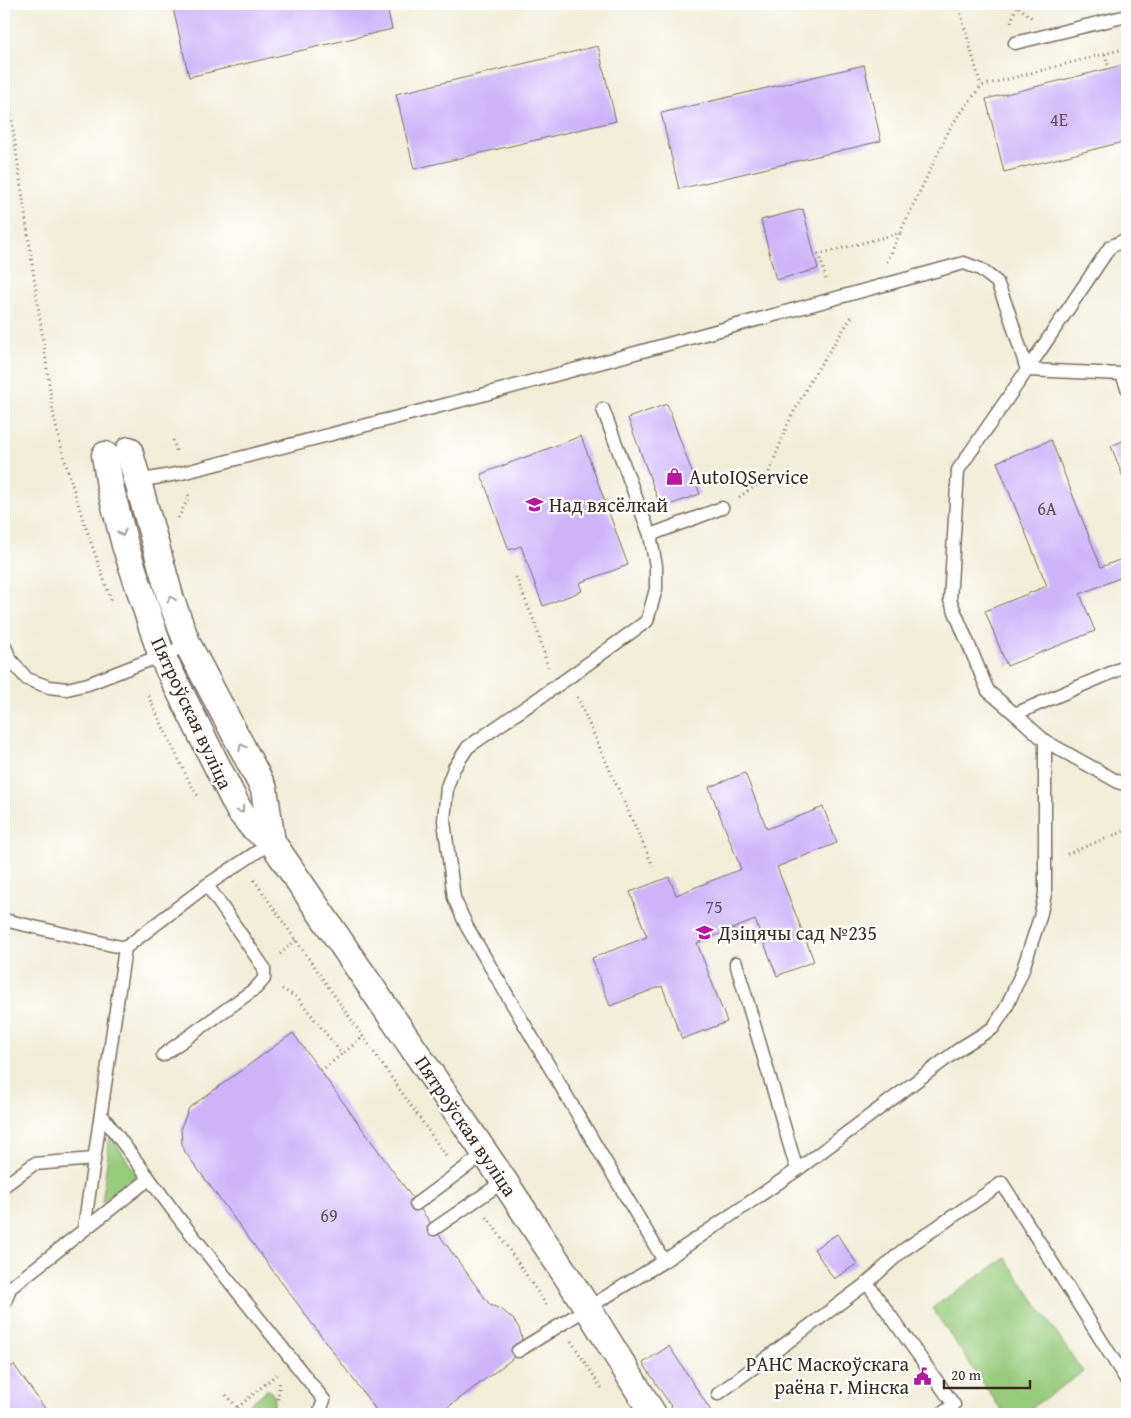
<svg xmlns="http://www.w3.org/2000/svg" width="1131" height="1418" font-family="'Gentium Book Plus',serif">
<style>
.green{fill:#97cb7b;stroke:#697a4c}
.building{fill:#cdb4f9}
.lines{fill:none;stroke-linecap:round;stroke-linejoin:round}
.lane-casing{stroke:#7b6e5f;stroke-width:15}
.street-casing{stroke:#7b6e5f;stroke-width:29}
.path{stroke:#7b6e5f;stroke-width:3;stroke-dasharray:1 4;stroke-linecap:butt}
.lane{stroke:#fff;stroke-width:12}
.street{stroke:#fff;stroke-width:26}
.oneway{stroke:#a79f9a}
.labels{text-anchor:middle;stroke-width:4.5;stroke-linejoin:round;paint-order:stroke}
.number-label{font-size:18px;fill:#604c55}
.poi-label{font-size:20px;fill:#3b2a1e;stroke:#fff;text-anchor:start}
.street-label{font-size:20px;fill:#3b2a1e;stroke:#fff}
</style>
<rect width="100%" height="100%" fill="#fff"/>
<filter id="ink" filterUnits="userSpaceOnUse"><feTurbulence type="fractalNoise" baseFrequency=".02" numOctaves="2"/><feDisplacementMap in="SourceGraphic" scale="10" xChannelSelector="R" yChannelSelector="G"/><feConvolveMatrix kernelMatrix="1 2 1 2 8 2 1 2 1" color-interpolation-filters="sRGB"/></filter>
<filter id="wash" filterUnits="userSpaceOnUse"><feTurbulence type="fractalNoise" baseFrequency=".0096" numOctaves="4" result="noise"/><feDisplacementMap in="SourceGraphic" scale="20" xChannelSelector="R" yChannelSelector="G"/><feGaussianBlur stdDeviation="1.12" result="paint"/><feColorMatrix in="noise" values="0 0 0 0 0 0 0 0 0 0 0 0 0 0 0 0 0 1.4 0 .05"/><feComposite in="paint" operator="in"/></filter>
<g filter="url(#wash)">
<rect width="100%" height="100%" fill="#f1edd7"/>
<!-- green -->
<g class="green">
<polygon points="110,1135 137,1175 102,1203"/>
<polygon points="1005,1258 1083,1372 1022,1414 1004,1414 932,1308"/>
<polygon points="268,1389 275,1397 272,1414 238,1414"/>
</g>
<g id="blocks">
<!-- building -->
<g class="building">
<polygon points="172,4 386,4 392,29 189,77"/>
<polygon points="598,46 616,121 414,169 396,94"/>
<polygon points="1127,64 1127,141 1004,172 986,99"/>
<polygon points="864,65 881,141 679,189 661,113"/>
<polygon points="803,209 818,269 776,280 761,220"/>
<polygon points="667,404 700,494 661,508 628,418"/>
<polygon points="581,436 628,565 579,583 582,591 543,606 521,546 509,550 481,474"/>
<polygon points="1127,439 1127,487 1111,446"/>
<polygon points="1051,440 1101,567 1127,557 1127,575 1080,594 1095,631 1007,666 985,611 1047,586 997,462"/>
<polygon points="745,773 767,829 823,807 837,843 777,867 814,961 777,976 755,920 697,943 727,1022 682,1039 662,986 610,1006 592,958 647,937 630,892 669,877 676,895 741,869 709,787"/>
<polygon points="293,1033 490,1305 501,1309 513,1319 519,1328 522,1338 518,1351 512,1359 439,1414 379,1414 185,1152 182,1144 181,1127 189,1108"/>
<polygon points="837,1234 857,1264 834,1279 814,1249"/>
<polygon points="669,1346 713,1414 676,1414 643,1363"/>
<polygon points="14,1365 49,1414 4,1414 4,1373"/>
</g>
</g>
</g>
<g filter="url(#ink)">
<use href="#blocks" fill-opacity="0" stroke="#7b6e5f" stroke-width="1"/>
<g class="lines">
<defs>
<g id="lane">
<polyline points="1015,43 1127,16"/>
<polyline points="1027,370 1110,247 1127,239"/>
<polyline points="1027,370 1122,374 1127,388"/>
<polyline points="603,409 650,535 722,508"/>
<polyline points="138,481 182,473 471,398 964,263 980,269 997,282 1008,310 1027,370 958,470 950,600 988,691 1015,714 1127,666"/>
<polyline points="4,644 10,659 27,679 49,687 67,689 88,684 188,645"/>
<polyline points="1045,741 1120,783 1127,781"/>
<polyline points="4,920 125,948"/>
<polyline points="736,963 797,1170"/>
<polyline points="163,1055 256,988 264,979 264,968 207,885"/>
<polyline points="101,1114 181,1221 324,1400 319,1414"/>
<polyline points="4,1186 34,1164 94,1159"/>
<polyline points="416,1204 485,1153"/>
<polyline points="84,1229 125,948 207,885 272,842"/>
<polyline points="434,1229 504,1181"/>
<polyline points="664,1261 797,1170 962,1047 993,1028 1006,1008 1022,972 1040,917 1045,894 1045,741 1015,714"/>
<polyline points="4,1305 10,1288 149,1179"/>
<polyline points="518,1351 664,1261 467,927 454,898 444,821 447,787 454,768 468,747 568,678 647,621 656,589 656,566 650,535"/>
<polyline points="718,1394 867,1283"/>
<polyline points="941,1414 954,1405 867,1283 902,1251 1002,1183 1127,1381"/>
</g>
<g id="street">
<polyline points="129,450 171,600 188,645 264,789 272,842"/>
<polyline points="105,455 110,486 125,545 161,654 239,810 252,826 272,842 504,1181 587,1307 653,1414"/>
</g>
</defs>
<!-- lane casing -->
<use href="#lane" class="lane-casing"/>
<!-- street casing -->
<use href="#street" class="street-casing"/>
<!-- path -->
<g class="path">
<polyline points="958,4 981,86"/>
<polyline points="1015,4 1032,18"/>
<polyline points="1064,4 1069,9"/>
<polyline points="1011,22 1017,4"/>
<polyline points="1105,54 1109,68"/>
<path d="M 4,66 L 54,418 C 69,481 90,541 112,602"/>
<polyline points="887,262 900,233"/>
<polyline points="826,279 819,254 900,233 951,126 981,86 1127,48"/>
<polyline points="173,440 177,453"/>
<polyline points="739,497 767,478 788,423 813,376 853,315"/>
<polyline points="178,518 189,497 188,492"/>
<polyline points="516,577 536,626 548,667"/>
<polyline points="148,696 190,783 199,798"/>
<polyline points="577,697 653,866"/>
<polyline points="1067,854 1127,830"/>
<polyline points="254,880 446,1156"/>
<polyline points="280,954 296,940"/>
<polyline points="282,989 298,998 342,1054"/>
<polyline points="321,1071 363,1037"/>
<polyline points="487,1217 548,1307"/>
<polyline points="571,1341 602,1389"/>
<polyline points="226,1395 238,1408"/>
<polyline points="230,1414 277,1374"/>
<polyline points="276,1414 280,1380"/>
<polyline points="1045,1414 1046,1414"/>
</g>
<!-- lane -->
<use href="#lane" class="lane"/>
<!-- street -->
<use href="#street" class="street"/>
</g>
<!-- one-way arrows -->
<defs><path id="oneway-chevron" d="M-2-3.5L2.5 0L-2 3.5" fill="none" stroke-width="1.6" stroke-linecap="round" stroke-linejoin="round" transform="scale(1.25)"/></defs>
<g class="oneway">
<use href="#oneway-chevron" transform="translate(122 533) rotate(76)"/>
<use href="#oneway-chevron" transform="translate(171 599) rotate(-107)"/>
<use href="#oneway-chevron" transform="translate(242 747) rotate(-118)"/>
<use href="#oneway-chevron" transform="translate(241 810) rotate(56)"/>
</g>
</g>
<!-- icons -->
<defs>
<symbol id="shop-bare" viewBox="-9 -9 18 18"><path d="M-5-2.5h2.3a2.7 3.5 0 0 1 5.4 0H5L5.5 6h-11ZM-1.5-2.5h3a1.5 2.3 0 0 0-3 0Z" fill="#b5179e" stroke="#fff" stroke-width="2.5" paint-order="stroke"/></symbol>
<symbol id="school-bare" viewBox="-9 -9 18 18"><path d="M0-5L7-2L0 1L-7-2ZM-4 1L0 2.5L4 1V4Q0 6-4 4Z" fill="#b5179e" stroke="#fff" stroke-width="2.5" paint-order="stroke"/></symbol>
<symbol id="civic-bare" viewBox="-9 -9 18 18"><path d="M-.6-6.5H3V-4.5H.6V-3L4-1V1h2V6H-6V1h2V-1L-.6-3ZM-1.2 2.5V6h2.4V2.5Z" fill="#b5179e" stroke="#fff" stroke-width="2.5" paint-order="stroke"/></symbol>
</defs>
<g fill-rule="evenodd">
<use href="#shop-bare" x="662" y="464" width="25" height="25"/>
<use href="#school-bare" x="522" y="492" width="25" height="25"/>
<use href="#school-bare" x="692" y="920" width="25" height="25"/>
<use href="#civic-bare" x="910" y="1364" width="25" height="25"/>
</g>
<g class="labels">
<!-- number labels -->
<g class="number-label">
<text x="1059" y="126">4Е</text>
<text x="1047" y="515">6А</text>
<text x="714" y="913">75</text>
<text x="329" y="1222">69</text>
</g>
<!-- poi labels -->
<g class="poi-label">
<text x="689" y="484">AutoIQService</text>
<text x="549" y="512">Над вясёлкай</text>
<text x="718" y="940">Дзіцячы сад №235</text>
<text x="909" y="1371" text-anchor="end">РАНС Маскоўскага<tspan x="909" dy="23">раёна г. Мінска</tspan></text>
</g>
<!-- street labels -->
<g class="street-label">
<text transform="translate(192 713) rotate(65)" y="7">Пятроўская вуліца</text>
<text transform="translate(466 1126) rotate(56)" y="7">Пятроўская вуліца</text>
</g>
</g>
<!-- margin -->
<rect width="1131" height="1418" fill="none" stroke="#fff" stroke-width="20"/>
<!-- scale -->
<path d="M944 1380v8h86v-8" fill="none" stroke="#3b2a1e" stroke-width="2.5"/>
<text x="951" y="1380" font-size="15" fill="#3b2a1e" stroke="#ffffff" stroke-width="4" paint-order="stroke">20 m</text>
</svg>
